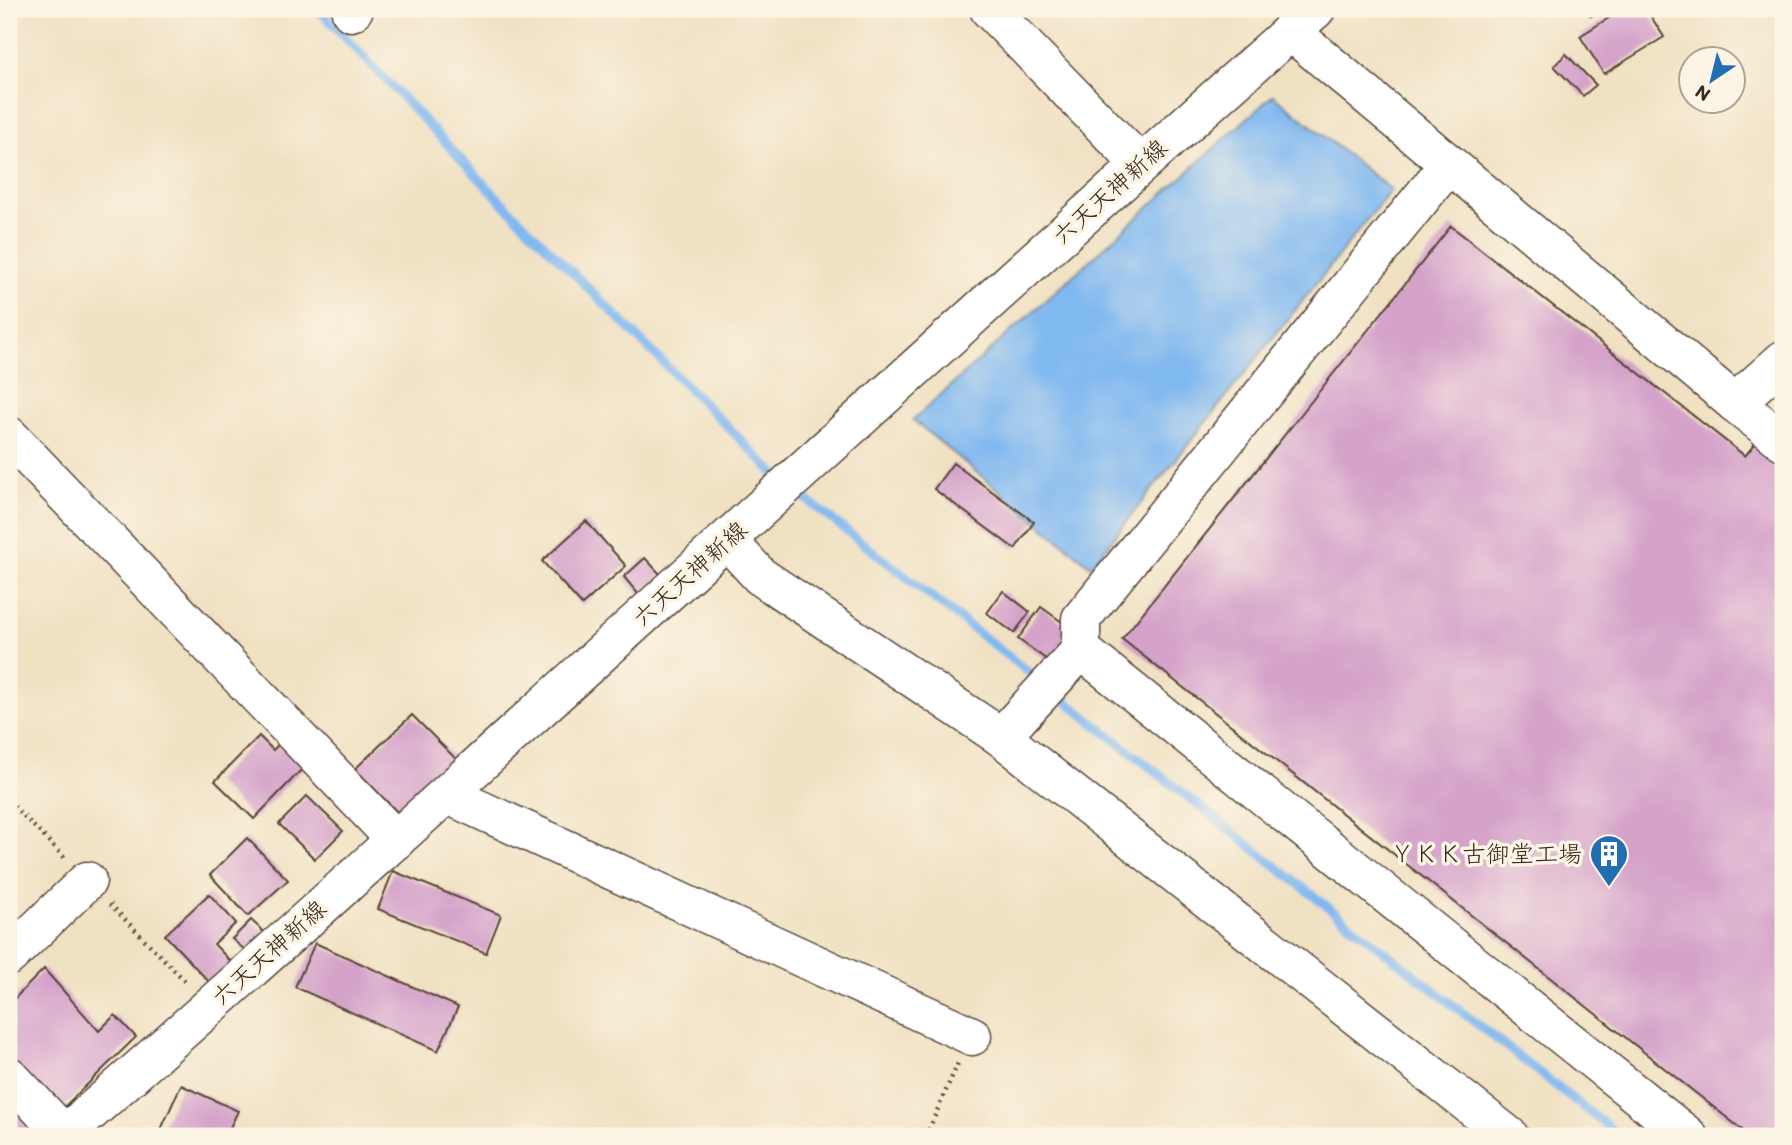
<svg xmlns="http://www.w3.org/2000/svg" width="1792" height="1145" font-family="Itim,'Klee One',sans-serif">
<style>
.water{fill:#80b8f0;stroke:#5e7187;stroke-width:2}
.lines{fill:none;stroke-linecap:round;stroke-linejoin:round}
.stream{stroke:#80b8f0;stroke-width:9}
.building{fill:#d5a3ca}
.minor-casing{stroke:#564537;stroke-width:41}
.major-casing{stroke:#564537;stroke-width:41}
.path{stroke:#564537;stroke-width:4.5;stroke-dasharray:2 5;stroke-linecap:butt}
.minor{stroke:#fff;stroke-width:38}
.major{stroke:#fff;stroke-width:38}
.labels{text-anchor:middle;stroke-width:7;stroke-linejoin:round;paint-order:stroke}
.street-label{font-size:24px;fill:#3b2a1e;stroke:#fcf5e5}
.poi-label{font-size:24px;fill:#3b2a1e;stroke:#fcf5e5;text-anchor:end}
</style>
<rect width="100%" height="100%" fill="#fcf5e5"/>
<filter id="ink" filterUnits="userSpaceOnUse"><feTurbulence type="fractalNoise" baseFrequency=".0143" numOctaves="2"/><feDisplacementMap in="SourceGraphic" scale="14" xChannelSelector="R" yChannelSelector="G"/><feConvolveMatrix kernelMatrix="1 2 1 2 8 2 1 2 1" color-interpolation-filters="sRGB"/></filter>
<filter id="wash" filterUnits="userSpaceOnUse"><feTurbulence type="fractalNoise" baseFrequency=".00686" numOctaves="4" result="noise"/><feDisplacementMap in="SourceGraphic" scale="28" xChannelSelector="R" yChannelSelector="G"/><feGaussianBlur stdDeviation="1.57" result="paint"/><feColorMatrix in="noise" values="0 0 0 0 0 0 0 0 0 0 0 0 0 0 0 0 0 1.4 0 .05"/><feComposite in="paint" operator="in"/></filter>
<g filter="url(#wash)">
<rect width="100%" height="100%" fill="#f0e1c3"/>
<!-- water -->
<polygon class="water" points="1273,95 1391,190 1091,566 913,420"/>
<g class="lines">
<!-- stream -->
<g class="stream">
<polyline points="318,9 500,200 780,479"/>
<polyline points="794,490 1040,681"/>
<polyline points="1054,692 1620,1136"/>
</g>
</g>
<g id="blocks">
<!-- building -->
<g class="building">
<polygon points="1586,9 1601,9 1591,16"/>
<polygon points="1623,9 1646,9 1664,37 1604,74 1580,36"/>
<polygon points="1566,54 1596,85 1583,96 1554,66"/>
<polygon points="1451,226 1745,456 1783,410 1783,1136 1750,1136 1122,639"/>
<polygon points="953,463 1034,522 1015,549 934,489"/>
<polygon points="586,521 626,566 582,605 542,561"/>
<polygon points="645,558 661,575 639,595 624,577"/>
<polygon points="1003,591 1030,612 1014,633 987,613"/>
<polygon points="1041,607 1080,635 1057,667 1018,639"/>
<polygon points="412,715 460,763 403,818 355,769"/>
<polygon points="259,736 273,750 282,741 306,765 254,819 215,781"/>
<polygon points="307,796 343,831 315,859 279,824"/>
<polygon points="247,838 288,880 248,916 210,875"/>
<polygon points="393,871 501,915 486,953 378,909"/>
<polygon points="209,894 236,923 214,944 235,966 213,986 165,935"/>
<polygon points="251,920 265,933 246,951 232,939"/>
<polygon points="315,943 458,1007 438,1051 295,987"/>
<polygon points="44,969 99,1031 115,1015 136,1037 61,1110 9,1058 9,1004"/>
<polygon points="181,1085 238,1111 226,1136 158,1136"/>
<polygon points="9,1089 40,1122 26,1136 12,1136 9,1133"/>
</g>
</g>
</g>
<g filter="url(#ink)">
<use href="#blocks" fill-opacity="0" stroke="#564537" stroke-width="2"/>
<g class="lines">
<defs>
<g id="minor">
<polyline points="989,9 1140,164"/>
<polyline points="351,12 354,9"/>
<polyline points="1290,31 1735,403"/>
<polyline points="1449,164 1081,619 1081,650 1001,737 1509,1136"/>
<polyline points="1783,360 1735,403 1783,441"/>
<polyline points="9,436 396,840"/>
<polyline points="727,540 760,576 1001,737"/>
<polyline points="1081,650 1688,1136"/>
<polyline points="448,795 972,1036"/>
<polyline points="9,956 87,881"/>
<polyline points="9,1076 65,1135"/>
</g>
<path id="major" d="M 63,1136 C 485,766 894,381 1316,9"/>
</defs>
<!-- minor casing -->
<use href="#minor" class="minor-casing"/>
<!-- major casing -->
<use href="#major" class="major-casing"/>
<!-- path -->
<g class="path">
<polyline points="9,801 65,858"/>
<polyline points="110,904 187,983"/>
<polyline points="926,1136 958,1063"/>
</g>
<!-- minor -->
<use href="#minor" class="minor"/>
<!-- major -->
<use href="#major" class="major"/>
</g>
</g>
<!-- icons -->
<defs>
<symbol id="building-pin" viewBox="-11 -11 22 30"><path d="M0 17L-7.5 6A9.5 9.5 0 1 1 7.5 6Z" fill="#1f6fb2" stroke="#fcf5e5"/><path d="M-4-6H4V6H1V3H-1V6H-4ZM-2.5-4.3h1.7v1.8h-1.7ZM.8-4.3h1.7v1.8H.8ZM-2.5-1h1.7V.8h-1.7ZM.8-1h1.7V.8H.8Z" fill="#fff"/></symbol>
</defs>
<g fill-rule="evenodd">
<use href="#building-pin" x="1587" y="832" width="44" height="60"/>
</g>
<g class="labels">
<!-- street labels -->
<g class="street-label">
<text transform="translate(1110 192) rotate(-42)" y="8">六天天神新線</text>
<text transform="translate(690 574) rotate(-42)" y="8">六天天神新線</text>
<text transform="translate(269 953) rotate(-42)" y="8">六天天神新線</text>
</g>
<!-- poi labels -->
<g class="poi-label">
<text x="1582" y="862">ＹＫＫ古御堂工場</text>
</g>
</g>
<!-- margin -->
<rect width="1792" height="1145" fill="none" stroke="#fcf5e5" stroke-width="35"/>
<!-- north arrow -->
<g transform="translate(1712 80) rotate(215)"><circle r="33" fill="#fcf5e5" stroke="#afa495" stroke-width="2"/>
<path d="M0-5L12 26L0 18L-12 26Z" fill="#1f6fb2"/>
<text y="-10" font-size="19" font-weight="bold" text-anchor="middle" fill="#3b2a1e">N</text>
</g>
</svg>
